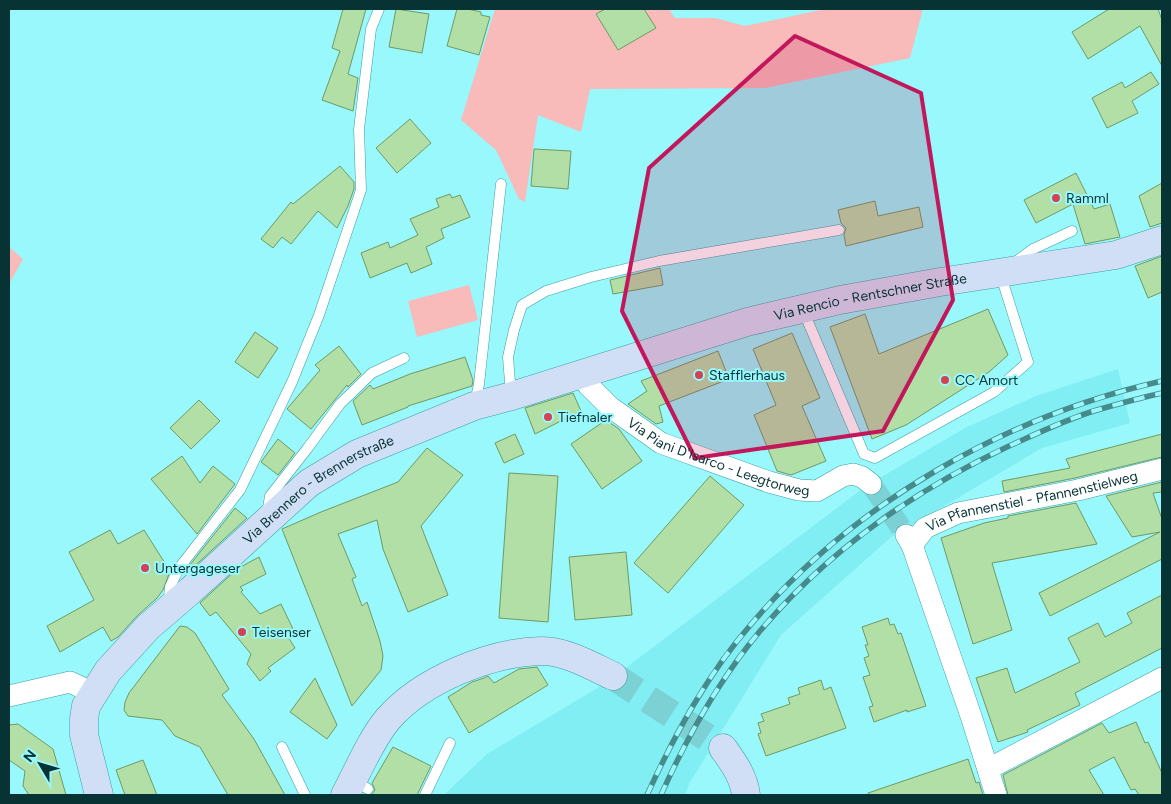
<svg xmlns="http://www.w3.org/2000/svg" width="1171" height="804" font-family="Figtree,sans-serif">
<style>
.built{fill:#80eef3}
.green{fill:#f9baba}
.building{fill:#b2dfa5;stroke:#6f9a64}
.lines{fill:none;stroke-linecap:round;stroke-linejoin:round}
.street-tunnel{stroke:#7bd1d4;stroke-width:21;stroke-dasharray:21 11;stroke-linecap:butt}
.secondary-tunnel{stroke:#7bd1d4;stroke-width:28;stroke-dasharray:28 14;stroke-linecap:butt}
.lane-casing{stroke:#3b9fa3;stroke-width:11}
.street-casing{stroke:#3b9fa3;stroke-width:22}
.secondary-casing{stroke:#3b9fa3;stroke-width:29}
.lane{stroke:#fff;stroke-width:10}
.street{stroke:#fff;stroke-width:21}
.secondary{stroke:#d1dff6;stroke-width:28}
.rail-casing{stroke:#478a8c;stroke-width:5.5}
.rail{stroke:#98f8fc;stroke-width:4;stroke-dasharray:11;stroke-linecap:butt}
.marked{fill:#c2185b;fill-opacity:0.2;stroke:#c2185b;stroke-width:4;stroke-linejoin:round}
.poi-dot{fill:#d24250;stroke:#98f8fc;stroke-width:2}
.labels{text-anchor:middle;stroke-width:4;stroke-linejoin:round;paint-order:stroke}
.poi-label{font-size:14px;fill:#073335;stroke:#98f8fc;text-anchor:start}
.street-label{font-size:14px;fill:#073335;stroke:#98f8fc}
</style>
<rect width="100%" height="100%" fill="#98f8fc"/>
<!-- built -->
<polygon class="built" points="1118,369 1130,423 1042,448 890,538 781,635 689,784 685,795 444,795 487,754 606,683 866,486 965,428 1036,396"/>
<!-- green -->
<g class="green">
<polygon points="495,9 669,9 675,18 715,18 745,26 825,9 923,9 910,58 765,88 590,89 581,132 538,115 525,202 519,199 496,150 461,120"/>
<polygon points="9,247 23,259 9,284"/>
<polygon points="469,285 478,320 417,337 408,301"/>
</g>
<!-- building -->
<g class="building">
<polygon points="343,9 366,9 348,74 358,78 353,111 322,100 340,51 332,48"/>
<polygon points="396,9 429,14 422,53 389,47"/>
<polygon points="457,9 468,9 481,12 481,15 490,17 479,55 447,46"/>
<polygon points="605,9 644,9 656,28 618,50 596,14"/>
<polygon points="1109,9 1158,9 1162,20 1162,66 1140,26 1088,59 1072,32"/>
<polygon points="1151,72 1159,84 1132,101 1138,113 1107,128 1092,98 1122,82 1125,88"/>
<polygon points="410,119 431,143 397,173 376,148"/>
<polygon points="534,149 571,151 568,189 531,186"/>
<polygon points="340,166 354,182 354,189 348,206 337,228 318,211 291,244 282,237 273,248 261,239 291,202 293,204"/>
<polygon points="1076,173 1094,209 1110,204 1120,237 1085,244 1073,204 1036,223 1024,200"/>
<polygon points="1162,183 1162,223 1150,227 1139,196"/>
<polygon points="450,194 452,198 460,195 470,217 441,229 444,238 426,247 432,264 411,273 407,263 370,278 361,253 388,242 390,248 418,235 410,219 439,207 436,199"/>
<polygon points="875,201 878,216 919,207 923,227 846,246 844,235 846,228 841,223 838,210"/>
<polygon points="1162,256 1162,292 1148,298 1135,266"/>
<polygon points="660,268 663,285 613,294 610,280"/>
<polygon points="988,309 1008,355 989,372 906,425 872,439 830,327 865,314 879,354"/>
<polygon points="255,332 278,348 258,378 235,362"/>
<polygon points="792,333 820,398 802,406 826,461 791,475 777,471 754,415 776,405 753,349"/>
<polygon points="339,346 361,374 348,387 347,385 311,429 287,409 320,370 315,365"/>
<polygon points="718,351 729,379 659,406 663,422 656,424 628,404 647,391 641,381"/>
<polygon points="465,357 473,380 472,386 408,406 408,407 362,425 353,401 370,385 373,389 410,374"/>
<polygon points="573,393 581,411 535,434 525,408"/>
<polygon points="199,400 220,421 191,449 170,428"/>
<polygon points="606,420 619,429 642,461 602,489 571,444"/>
<polygon points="515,434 524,454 504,463 495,443"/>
<polygon points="1162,434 1162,457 1075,478 1004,492 1002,481 1070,468 1066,459"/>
<polygon points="278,439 295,453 278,475 261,462"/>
<polygon points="427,448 463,475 421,526 448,595 408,612 383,549 377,520 338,534 356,577 352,579 362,606 367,602 380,641 383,656 381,670 352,706 282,529 321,512 398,482"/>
<polygon points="182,456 200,483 213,466 235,484 197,534 151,479"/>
<polygon points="509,473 558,476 548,622 499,618"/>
<polygon points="710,476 744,505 668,593 634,563"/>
<polygon points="1162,482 1162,492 1153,493 1162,519 1162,559 1050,616 1039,593 1160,532 1132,537 1106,496"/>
<polygon points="1076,503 1097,544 992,563 1012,630 973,644 941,538 984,523 1008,518 1008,516"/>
<polygon points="235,508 247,518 188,572 186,570"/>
<polygon points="110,530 118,544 144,530 170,571 163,590 157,598 137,616 118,637 111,641 103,627 60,652 47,626 94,600 69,552"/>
<polygon points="626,552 632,615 575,620 569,557"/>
<polygon points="259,557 266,574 240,587 243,590 241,592 260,614 281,604 293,629 285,632 295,648 268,668 271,671 260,681 247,664 251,654 216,612 210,616 200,603 237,569"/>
<polygon points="1162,595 1162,648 1075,693 1080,705 1027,730 1028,732 998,742 976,678 1007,668 1015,693 1080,662 1068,638 1098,623 1105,637 1132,623 1127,613"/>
<polygon points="888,618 890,625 894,624 898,634 901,633 926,706 907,712 907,710 874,722 869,707 873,706 863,677 870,675 864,658 869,656 865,645 868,645 862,627"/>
<polygon points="180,626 187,627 195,633 229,689 222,695 254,739 285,795 228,795 200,747 175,736 162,720 128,716 124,710 125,702 129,693"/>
<polygon points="537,667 548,685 469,733 448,697 472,682 484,678 488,676 494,683 519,669"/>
<polygon points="315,678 337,725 327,739 290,712"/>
<polygon points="821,680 824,690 831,687 846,728 766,756 758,734 761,733 758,723 764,721 761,714 790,704 788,698 800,694 798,688"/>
<polygon points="1136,722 1145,743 1148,742 1162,773 1162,795 1139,795 1135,789 1131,790 1114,757 1089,770 1104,795 1008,795 1003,775 1102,723 1109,733"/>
<polygon points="18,724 53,749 66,795 29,795 23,786 25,771 9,760 9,725"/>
<polygon points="393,747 431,766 417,795 371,795 375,790 372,783"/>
<polygon points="968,759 976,783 979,782 983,795 869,795 868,793"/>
<polygon points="143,760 157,795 125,795 116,770"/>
</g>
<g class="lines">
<!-- street-tunnel -->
<polyline class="street-tunnel" points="871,484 906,535"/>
<!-- secondary-tunnel -->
<polyline class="secondary-tunnel" points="613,676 723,748"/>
<defs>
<g id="lane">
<polyline points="1014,263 1033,249 1072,231"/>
<polyline points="803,310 864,454 875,458 994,392 1028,362 1000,273"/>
<polyline points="511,395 508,357 514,330 522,305 546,291 591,277 659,261 839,230"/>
<polyline points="475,403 479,384 501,184"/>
<polyline points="267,514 270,496 307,449 340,404 372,373 404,358"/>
<polyline points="173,602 169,597 170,587 179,568 240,490 292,382 319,315 361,190 359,129 371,29 379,9"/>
<polyline points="282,747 305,795"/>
<polyline points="354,780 368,789"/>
<polyline points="425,795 450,743"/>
</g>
<g id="street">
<path id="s1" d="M 584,373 L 588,385 L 610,407 L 661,443 L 769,482 L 799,490 L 817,491 L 843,476 L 853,474 L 862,477 L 871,484"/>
<polyline points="906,535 912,545 971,716 996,795"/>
<path id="s2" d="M 912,545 L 925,528 L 958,513 L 1078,490 L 1162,469"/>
<polyline points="9,696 70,682 93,693"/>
<polyline points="988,769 1162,678"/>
</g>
<g id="secondary">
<path d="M 723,748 C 733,762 744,777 746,795"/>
<path id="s3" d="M 99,795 L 84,735 L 84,719 L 86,706 L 108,671 L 148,627 L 190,591 L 309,483 L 357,454 L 474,406 L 512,396 L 747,322 L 840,300 L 940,282 L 1116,255 L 1162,240"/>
<path d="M 345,795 C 358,771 371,739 388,719 C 422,680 490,652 542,651 C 566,651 592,666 613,676"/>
</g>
</defs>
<!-- lane casing -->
<use href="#lane" class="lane-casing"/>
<!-- street casing -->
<use href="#street" class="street-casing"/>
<!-- secondary casing -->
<use href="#secondary" class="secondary-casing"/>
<!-- lane -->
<use href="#lane" class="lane"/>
<!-- street -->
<use href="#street" class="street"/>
<!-- secondary -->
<use href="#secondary" class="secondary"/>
<defs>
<g id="rail">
<path d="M 647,795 C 675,734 708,673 753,622 C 857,501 1007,416 1162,381"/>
<path d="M 661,795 C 687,737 719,680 760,631 C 828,551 915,490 1009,446 C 1038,433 1067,419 1097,410 C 1118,404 1140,398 1162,393"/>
</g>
</defs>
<!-- rail casing -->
<use href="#rail" class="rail-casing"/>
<!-- rail -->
<use href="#rail" class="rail"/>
</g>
<!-- marked area -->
<path class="marked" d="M 795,36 L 921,93 L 953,300 L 883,431 L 695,458 L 622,311 L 649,168 Z"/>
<!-- markers -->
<g class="poi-dot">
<circle cx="1056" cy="198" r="5"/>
<circle cx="699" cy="375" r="5"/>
<circle cx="945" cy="380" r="5"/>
<circle cx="548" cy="417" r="5"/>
<circle cx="145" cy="568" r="5"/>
<circle cx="242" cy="632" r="5"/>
</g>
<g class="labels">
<!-- poi labels -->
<g class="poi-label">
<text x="1066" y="203">Ramml</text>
<text x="709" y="380">Stafflerhaus</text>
<text x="955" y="385">CC Amort</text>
<text x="558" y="422">Tiefnaler</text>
<text x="155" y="573">Untergageser</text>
<text x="252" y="637">Teisenser</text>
</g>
<!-- street labels -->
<g class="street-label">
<text dy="5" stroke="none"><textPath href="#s3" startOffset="1002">Via Rencio - Rentschner Straße</textPath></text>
<text dy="5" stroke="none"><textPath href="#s1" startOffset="165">Via Piani D'Isarco - Leegtorweg</textPath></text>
<text dy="5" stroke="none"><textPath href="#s3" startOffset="412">Via Brennero - Brennerstraße</textPath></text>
<text dy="5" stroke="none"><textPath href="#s2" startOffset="132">Via Pfannenstiel - Pfannenstielweg</textPath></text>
</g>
</g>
<!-- border -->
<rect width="1171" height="804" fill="none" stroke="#073335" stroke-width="20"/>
<!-- north arrow -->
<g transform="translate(40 764) rotate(308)" stroke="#98f8fc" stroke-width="4" paint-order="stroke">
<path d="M0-4L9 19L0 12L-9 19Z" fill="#073335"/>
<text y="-8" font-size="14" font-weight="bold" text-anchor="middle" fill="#073335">N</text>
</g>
</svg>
